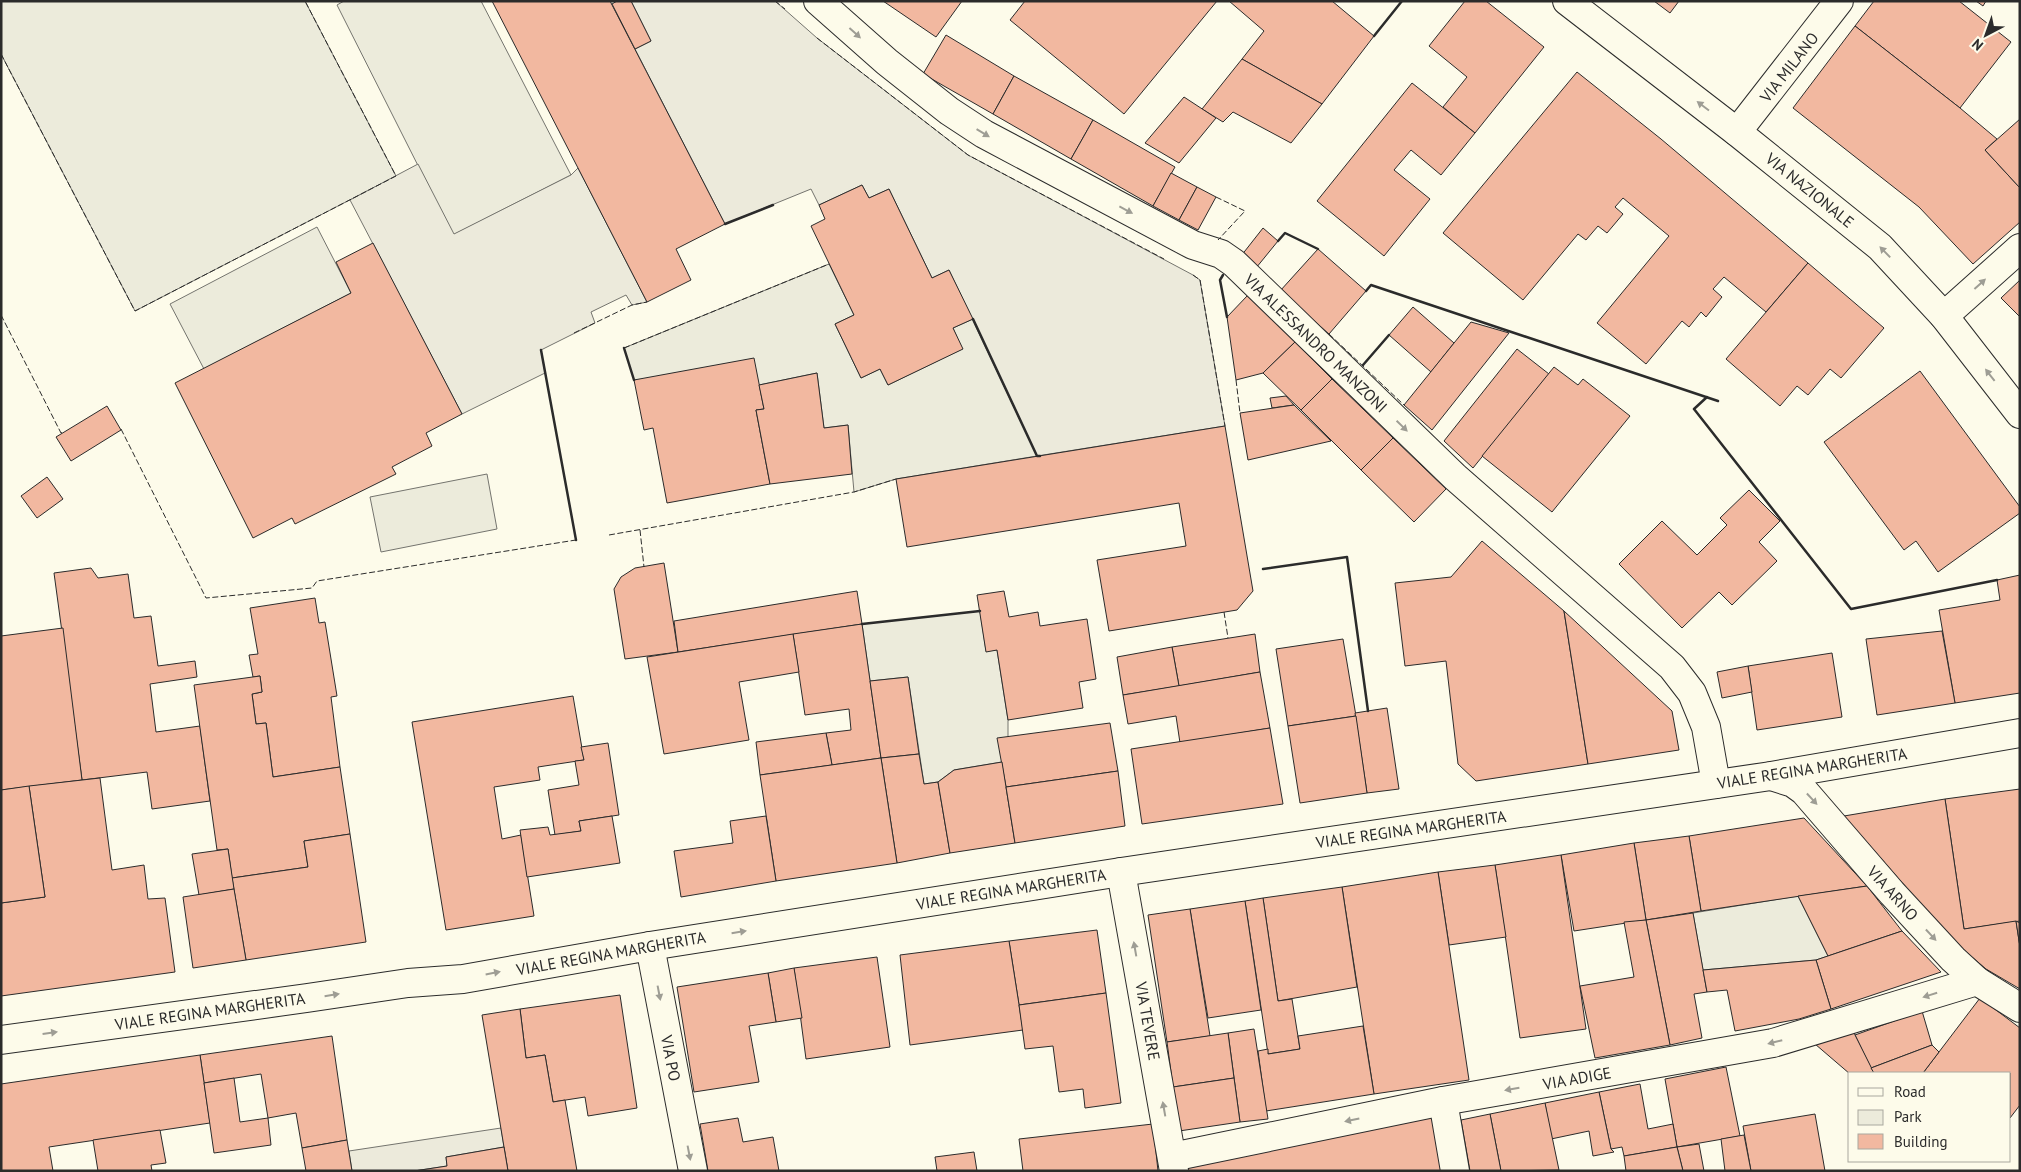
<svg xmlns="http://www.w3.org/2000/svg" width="2021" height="1172" font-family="'PT Sans',sans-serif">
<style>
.green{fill:#ecebdb;stroke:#74746e}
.parking{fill:#eceadb;stroke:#74746e}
.building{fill:#f2b8a0;stroke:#2b2b2b}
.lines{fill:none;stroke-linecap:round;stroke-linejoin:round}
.minor-casing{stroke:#2b2b2b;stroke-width:30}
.major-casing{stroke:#2b2b2b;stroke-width:30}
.minor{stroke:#fdfbea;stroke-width:28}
.major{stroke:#fdfbea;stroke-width:28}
.fence{stroke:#2b2b2b;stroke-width:1;stroke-dasharray:6 2.5;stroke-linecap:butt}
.wall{stroke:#2b2b2b;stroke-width:2.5}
.oneway{fill:#9e9d94}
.labels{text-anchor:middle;stroke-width:4;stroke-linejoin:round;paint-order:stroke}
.street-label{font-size:16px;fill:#2b2b2b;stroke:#fdfbea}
</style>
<rect width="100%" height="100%" fill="#fdfbea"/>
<!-- green -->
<g class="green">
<polygon points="1,1 305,1 396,176 135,311 1,54"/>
<polygon points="344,1 481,1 571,175 453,235 337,5"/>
<polygon points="317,227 351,293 204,369 170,304"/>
<polygon points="829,264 854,315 835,324 861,378 880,369 888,385 962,349 953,328 973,319 1037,456 896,479 854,492 848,425 824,428 817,373 759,385 634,380 624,348"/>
<polygon points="487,474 497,529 381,552 370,497"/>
<polygon points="980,611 986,651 997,650 1008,720 1008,737 1002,762 954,770 938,782 924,784 908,677 870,681 862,624"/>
<polygon points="1798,896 1828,956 1816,960 1703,970 1693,913"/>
</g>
<!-- parking -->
<g class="parking">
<polygon points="631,1 775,1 817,38 968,155 1193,275 1200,280 1225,426 1037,456 949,270 932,278 889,189 869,198 862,185 819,205 811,189 725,224 635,49 651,41"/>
<polygon points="418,164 454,234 571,175 578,168 647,302 632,305 626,295 591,312 595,323 541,350 545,373 462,414 350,200"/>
<polygon points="501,1128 504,1147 446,1157 447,1166 414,1171 352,1171 349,1151"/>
</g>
<!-- building -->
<g class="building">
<polygon points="492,1 610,1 725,224 676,249 691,280 647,302"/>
<polygon points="617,1 631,1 651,41 635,49 612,4"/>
<polygon points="883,1 962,1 936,37"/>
<polygon points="1025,1 1217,1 1124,114 1010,20"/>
<polygon points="1229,1 1332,1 1374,36 1322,104 1242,59 1264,31"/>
<polygon points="1465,1 1486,1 1544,47 1475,133 1443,107 1467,77 1429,46"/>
<polygon points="1654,1 1679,1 1670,13"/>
<polygon points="1874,1 1959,1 2011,42 1960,108 1855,26"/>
<polygon points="1976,1 1986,1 1983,6"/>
<polygon points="1855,26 1960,108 1997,139 1985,150 2020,188 2020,222 1973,264 1919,207 1793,108"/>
<polygon points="946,35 1014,76 993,114 923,74"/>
<polygon points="1242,59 1322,104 1291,143 1233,112 1223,122 1202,109"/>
<polygon points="1577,72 1661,139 1808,263 1766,312 1724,277 1713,289 1722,297 1706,317 1701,312 1689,327 1682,321 1646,364 1597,323 1669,236 1623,198 1615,207 1623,214 1607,233 1598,226 1586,240 1578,234 1523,300 1443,233"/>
<polygon points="1014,76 1093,120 1071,159 993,114"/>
<polygon points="1412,83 1475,133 1441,175 1411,150 1394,170 1430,199 1384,256 1317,201"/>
<polygon points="1184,97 1216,118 1179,163 1145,143"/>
<polygon points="2020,119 2020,188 1985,150"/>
<polygon points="1093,120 1175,167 1153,206 1071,159"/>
<polygon points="1171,173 1197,187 1179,220 1153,206"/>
<polygon points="862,185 869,198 889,189 932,278 949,270 973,319 953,328 963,349 888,385 880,369 861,378 835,324 854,315 811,226 825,219 819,205"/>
<polygon points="1197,187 1216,197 1198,230 1179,220"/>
<polygon points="1263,228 1278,241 1256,268 1241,256"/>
<polygon points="373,243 462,414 426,433 432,446 392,467 396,474 295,524 292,518 253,538 175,383 351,293 336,262"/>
<polygon points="1318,249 1366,291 1329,334 1280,291"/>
<polygon points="1808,263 1884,328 1841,378 1830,369 1808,395 1797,386 1780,406 1726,359"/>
<polygon points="2020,280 2020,317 2001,298"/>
<polygon points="1248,295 1295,342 1263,373 1236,380 1227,317"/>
<polygon points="1413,307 1454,343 1431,372 1389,335"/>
<polygon points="1471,322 1509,333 1432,430 1404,405"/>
<polygon points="1295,342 1332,379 1301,410 1263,373"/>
<polygon points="1517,349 1549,374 1473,468 1444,441"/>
<polygon points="754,358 764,409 756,410 770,484 667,503 653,428 644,430 634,380"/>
<polygon points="1554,367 1578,385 1583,379 1630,416 1552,512 1482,456"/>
<polygon points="1920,371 2020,507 2020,513 1938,572 1916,541 1904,550 1824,442"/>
<polygon points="817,373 824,428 848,425 852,474 770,484 756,410 764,409 759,385"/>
<polygon points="1332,379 1393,438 1361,470 1301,410"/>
<polygon points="1286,396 1294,405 1272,408 1270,398"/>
<polygon points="1294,405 1331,441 1248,460 1240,413"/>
<polygon points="107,406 121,430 71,461 56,437"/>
<polygon points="1225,426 1253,591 1237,610 1109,631 1097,560 1186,546 1179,503 907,547 896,479"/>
<polygon points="1393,438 1446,489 1414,522 1361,470"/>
<polygon points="47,477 63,499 37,518 21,496"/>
<polygon points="1749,490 1780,521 1759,542 1777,561 1732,605 1719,592 1682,628 1619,564 1662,521 1697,555 1727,525 1720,518"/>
<polygon points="1482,541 1564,611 1588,764 1476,781 1458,764 1446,661 1405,666 1395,583 1451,577"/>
<polygon points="664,563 678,652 625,659 614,589 621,577 635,568"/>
<polygon points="91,568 98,578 128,574 134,618 151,616 158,666 195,661 197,677 150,684 156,732 200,726 210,801 152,809 147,772 82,780 54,573"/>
<polygon points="2020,575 2020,693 1955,703 1939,610 2000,600 1997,580"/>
<polygon points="857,591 862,624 678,652 674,621"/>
<polygon points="1004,591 1009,617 1038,612 1040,626 1087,619 1096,679 1079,682 1083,708 1008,720 997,650 986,652 977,595"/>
<polygon points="315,598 319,623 325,622 337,696 331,697 340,767 273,777 266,723 256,724 252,694 262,692 260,676 253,677 249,655 258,654 250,608"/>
<polygon points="1564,611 1672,711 1679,750 1588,764"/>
<polygon points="862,624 881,758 832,765 826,733 851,730 849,709 805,715 793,634"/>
<polygon points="63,628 82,780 1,790 1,636"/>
<polygon points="1942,631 1955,703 1877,715 1866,639"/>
<polygon points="793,634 799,672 739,682 749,740 664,754 647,657"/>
<polygon points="1255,634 1260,672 1179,686 1172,647"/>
<polygon points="1343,639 1356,716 1288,726 1276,649"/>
<polygon points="1172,647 1179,686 1123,695 1117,657"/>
<polygon points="1832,653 1842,717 1757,730 1748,666"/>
<polygon points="1748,666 1752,692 1722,698 1717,672"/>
<polygon points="1260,672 1270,728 1180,743 1176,716 1128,724 1123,695"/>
<polygon points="260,676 262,692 252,694 256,724 266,723 273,777 340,767 350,834 304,841 308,867 232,878 228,849 217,850 194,685"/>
<polygon points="908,677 919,754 881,758 870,681"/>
<polygon points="573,696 584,760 538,767 540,780 494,787 502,839 521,835 534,916 446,930 412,722"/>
<polygon points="1387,708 1399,789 1367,793 1355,713"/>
<polygon points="1356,716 1367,793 1300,803 1288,726"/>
<polygon points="1110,723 1118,771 1006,787 997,738"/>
<polygon points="1270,728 1283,804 1142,824 1131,749"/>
<polygon points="826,733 832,765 760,775 756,742"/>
<polygon points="608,743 619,815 579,821 581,831 555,835 548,790 579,785 575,761 584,760 581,747"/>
<polygon points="919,754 924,784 938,782 950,853 897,863 881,758"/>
<polygon points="881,758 897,863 776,881 760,775"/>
<polygon points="1002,762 1015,843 950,853 938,782 954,770"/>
<polygon points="1118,771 1125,826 1015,843 1006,787"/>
<polygon points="100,778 112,870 144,865 148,899 165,898 175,972 1,996 1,903 45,897 29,786"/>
<polygon points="29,786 45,897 1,903 1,790"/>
<polygon points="2020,789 2020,921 1964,929 1945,799"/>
<polygon points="1945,799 1964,929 2016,921 2020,947 2020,989 1986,969 1952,940 1844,816"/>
<polygon points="612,816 620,863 527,877 520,830 548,827 550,835 581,831 579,821"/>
<polygon points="766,816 776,881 681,897 674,851 733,843 730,821"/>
<polygon points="1804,818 1867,886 1701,911 1689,836"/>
<polygon points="350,834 366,942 246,960 232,878 308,867 304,841"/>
<polygon points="1689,836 1701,911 1646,920 1634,843"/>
<polygon points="1634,843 1646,920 1574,931 1561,855"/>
<polygon points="228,849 234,889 199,895 192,854"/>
<polygon points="1561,855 1586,1029 1520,1038 1495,865"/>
<polygon points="1495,865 1506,937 1449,945 1438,872"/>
<polygon points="1438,872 1469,1080 1374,1094 1342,887"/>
<polygon points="1867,886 1902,931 1828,956 1798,896"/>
<polygon points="1342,887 1357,987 1278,1001 1263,898"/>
<polygon points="234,889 246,960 193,968 183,897"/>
<polygon points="1263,898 1278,1001 1292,999 1300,1049 1268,1054 1245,901"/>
<polygon points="1245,901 1261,1010 1208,1018 1190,909"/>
<polygon points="1190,909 1210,1036 1167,1042 1148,915"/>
<polygon points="1693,913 1707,992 1694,994 1702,1038 1670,1045 1646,920"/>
<polygon points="1646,920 1670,1045 1595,1058 1580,986 1634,977 1624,922"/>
<polygon points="2016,921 2020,923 2020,947"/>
<polygon points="1097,930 1106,993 1019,1005 1009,941"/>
<polygon points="1902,931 1941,972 1831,1009 1816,960"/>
<polygon points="1009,941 1023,1030 910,1045 900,955"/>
<polygon points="877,957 890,1047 806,1059 794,968"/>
<polygon points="1816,960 1831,1009 1799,1019 1735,1031 1727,990 1707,992 1703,970"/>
<polygon points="794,968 802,1018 776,1022 768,973"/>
<polygon points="768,973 776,1022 749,1026 759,1082 694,1092 677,987"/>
<polygon points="1106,993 1121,1103 1085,1108 1083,1089 1059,1092 1053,1046 1025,1049 1019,1005"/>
<polygon points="620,995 637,1108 588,1116 585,1097 553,1102 545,1055 526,1058 520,1009"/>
<polygon points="1980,998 2020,1028 2020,1105 2010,1118 2010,1073 1923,1073"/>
<polygon points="520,1009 526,1058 545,1055 553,1102 565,1100 577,1171 508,1171 482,1015"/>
<polygon points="1922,1011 1932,1045 1871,1068 1855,1035"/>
<polygon points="1363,1026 1374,1094 1266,1111 1258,1051 1268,1049 1268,1054 1300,1049 1298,1036"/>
<polygon points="1254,1029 1268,1119 1240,1122 1228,1033"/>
<polygon points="1853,1029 1855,1035 1874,1073 1850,1074 1815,1044"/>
<polygon points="1228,1033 1234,1078 1173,1087 1167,1042"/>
<polygon points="332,1036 347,1140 302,1148 296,1113 268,1118 261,1074 204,1083 200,1055"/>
<polygon points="1932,1045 1939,1052 1923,1073 1874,1073 1871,1068"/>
<polygon points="200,1055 210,1123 49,1147 53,1171 1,1171 1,1084"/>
<polygon points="1726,1067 1740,1136 1677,1147 1665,1079"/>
<polygon points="234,1078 240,1122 268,1118 271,1145 214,1153 204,1083"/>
<polygon points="1234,1078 1240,1122 1179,1131 1173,1087"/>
<polygon points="1640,1084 1648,1129 1673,1124 1677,1147 1624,1156 1622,1147 1611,1149 1599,1092"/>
<polygon points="1599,1092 1611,1149 1614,1152 1593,1156 1589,1131 1551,1139 1545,1103"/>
<polygon points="1545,1103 1559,1170 1501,1171 1490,1114"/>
<polygon points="1490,1114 1501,1171 1470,1171 1461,1120"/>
<polygon points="1815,1114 1825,1171 1751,1171 1743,1126"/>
<polygon points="1433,1115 1442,1171 1185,1171 1185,1167"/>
<polygon points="738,1118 743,1142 773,1137 779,1171 708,1171 700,1124"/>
<polygon points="1153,1124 1158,1171 1023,1171 1019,1139"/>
<polygon points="160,1130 166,1163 151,1165 152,1171 98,1171 93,1140"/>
<polygon points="1744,1135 1751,1171 1725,1171 1721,1139"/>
<polygon points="347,1140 352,1171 306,1171 302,1148"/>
<polygon points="1699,1144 1704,1171 1683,1171 1677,1147"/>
<polygon points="504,1147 508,1171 414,1171 447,1166 446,1157"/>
<polygon points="1677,1147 1683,1171 1626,1171 1624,1156"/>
<polygon points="974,1152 977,1171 937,1171 935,1157"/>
</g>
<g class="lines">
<defs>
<g id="minor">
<polyline points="818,1 887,62 949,111 984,134 1193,245 1221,254 1234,263 1455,477 1672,667 1692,693 1706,727 1716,784"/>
<polyline points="1567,1 1737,132 1880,247 1944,316 2020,414"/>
<polyline points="1737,132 1839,1"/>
<polyline points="1944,316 2020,248"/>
<polyline points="1771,776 1793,783 1804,791 1892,893 1953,959 1977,981 2020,1008"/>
<polyline points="1121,872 1174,1171"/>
<polyline points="650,946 693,1171"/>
<polyline points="1443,1101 1455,1171"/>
<polyline points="1172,1157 1443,1101 1773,1043 1977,981"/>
</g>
<polyline id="major" points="1,1040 307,998 408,983 463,979 650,946 1121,872 1771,776 2020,733"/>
</defs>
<!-- minor casing -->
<use href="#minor" class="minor-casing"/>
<!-- major casing -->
<use href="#major" class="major-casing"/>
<!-- minor -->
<use href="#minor" class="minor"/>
<!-- major -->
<use href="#major" class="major"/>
<!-- fence -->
<g class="fence">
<polyline points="775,1 785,9"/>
<polyline points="817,38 968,155 1164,259"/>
<polyline points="1,54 135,311 396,176 305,1"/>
<polyline points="1216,197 1245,211 1218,240"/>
<polyline points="1193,275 1200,280 1225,426"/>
<polyline points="1,315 61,433 63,432"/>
<polyline points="574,333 632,305 647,302"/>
<polyline points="1329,334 1404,405"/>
<polyline points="624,348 829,264"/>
<polyline points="1236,380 1240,413"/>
<polyline points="121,429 206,598 312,588 317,581 576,540"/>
<polyline points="640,530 644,567"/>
<polyline points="609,535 854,492 896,479"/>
<polyline points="1224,612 1228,638"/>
</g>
<!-- wall -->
<g class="wall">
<polyline points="1374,36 1402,1"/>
<polyline points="725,224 773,205"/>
<polyline points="1278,241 1285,233 1318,249"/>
<polyline points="1223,275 1220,280 1227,317"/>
<polyline points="1366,291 1371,285 1718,401"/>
<polyline points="973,319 1037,456 1040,456"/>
<polyline points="624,348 634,380"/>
<polyline points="541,350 576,540"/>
<polyline points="1363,365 1389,335"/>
<polyline points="1707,397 1694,409 1851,609 1997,580"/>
<polyline points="1263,569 1347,557 1368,711"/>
<polyline points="862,624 980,611"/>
</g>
</g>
<!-- one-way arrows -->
<defs><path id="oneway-solid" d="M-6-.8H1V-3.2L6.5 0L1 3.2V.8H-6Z" transform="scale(1.25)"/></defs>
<g class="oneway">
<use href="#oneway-solid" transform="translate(855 33) rotate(42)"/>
<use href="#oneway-solid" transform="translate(1703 106) rotate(-143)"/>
<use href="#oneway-solid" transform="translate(983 133) rotate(31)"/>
<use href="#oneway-solid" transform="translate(1126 210) rotate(28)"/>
<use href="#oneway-solid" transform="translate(1885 252) rotate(-134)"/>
<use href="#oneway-solid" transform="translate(1980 284) rotate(-42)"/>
<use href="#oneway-solid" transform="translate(1990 375) rotate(-128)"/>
<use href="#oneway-solid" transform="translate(1402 426) rotate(44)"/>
<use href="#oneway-solid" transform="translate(1812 799) rotate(47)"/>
<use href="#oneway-solid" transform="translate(739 932) rotate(-9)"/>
<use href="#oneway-solid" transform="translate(1931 935) rotate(47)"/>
<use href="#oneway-solid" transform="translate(1135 949) rotate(-100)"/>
<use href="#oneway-solid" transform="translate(493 973) rotate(-11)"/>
<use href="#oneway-solid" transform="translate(659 993) rotate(79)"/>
<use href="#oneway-solid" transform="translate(332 995) rotate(-9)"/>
<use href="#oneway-solid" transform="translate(1930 995) rotate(163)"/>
<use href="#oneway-solid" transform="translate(50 1033) rotate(-8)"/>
<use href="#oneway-solid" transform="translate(1775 1042) rotate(166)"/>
<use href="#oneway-solid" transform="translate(1512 1089) rotate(170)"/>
<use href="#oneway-solid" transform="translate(1164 1109) rotate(-100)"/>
<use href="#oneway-solid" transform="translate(1352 1120) rotate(168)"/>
<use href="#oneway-solid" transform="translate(689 1153) rotate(79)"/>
</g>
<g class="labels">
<!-- street labels -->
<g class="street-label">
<text transform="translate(1789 67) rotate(-52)" y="6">VIA MILANO</text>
<text transform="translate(1810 190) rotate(39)" y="6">VIA NAZIONALE</text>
<text transform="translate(1316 343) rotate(44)" y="6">VIA ALESSANDRO MANZONI</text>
<text transform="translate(1812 768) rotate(-9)" y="6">VIALE REGINA MARGHERITA</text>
<text transform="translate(1411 829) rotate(-8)" y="6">VIALE REGINA MARGHERITA</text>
<text transform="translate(1011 889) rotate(-9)" y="6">VIALE REGINA MARGHERITA</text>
<text transform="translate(1893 893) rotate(48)" y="6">VIA ARNO</text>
<text transform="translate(611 953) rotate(-10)" y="6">VIALE REGINA MARGHERITA</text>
<text transform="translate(210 1011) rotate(-8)" y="6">VIALE REGINA MARGHERITA</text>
<text transform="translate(1148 1021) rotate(80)" y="6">VIA TEVERE</text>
<text transform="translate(671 1058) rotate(79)" y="6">VIA PO</text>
<text transform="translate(1577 1078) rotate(-10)" y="6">VIA ADIGE</text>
</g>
</g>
<!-- border -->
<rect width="2021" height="1172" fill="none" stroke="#2b2b2b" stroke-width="5"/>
<!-- legend -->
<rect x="1848" y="1072" width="162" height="90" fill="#fdfbea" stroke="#a9a89e"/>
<rect x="1858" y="1088" width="25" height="8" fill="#fdfbea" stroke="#a9a89e"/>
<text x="1894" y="1097" font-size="15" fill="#2b2b2b">Road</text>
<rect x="1858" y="1110" width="25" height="15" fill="#ecebdb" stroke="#a9a89e"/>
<text x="1894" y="1122" font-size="15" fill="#2b2b2b">Park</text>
<rect x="1858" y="1134" width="25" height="15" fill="#f2b8a0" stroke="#a9a89e"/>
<text x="1894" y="1147" font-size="15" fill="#2b2b2b">Building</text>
<!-- north arrow -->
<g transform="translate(1986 35) rotate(221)" stroke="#fdfbea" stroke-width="4" paint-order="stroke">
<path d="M0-4L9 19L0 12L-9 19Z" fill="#2b2b2b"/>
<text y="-8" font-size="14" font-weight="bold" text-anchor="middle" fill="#2b2b2b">N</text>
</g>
</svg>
